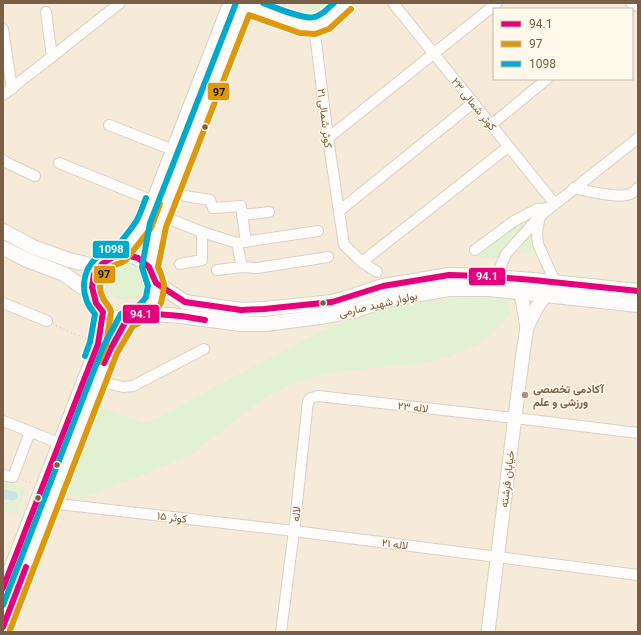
<svg xmlns="http://www.w3.org/2000/svg" width="641" height="635" font-family="Roboto,Vazirmatn,sans-serif">
<style>
.residential{fill:#f5ebd8;fill-rule:evenodd}
.green{fill:#e1f1d2}
.lines{fill:none;stroke-linecap:round;stroke-linejoin:round}
.canal{stroke:#c9e4ea;stroke-width:9}
.minor-casing{stroke:#d8d1c7;stroke-width:12}
.tertiary-casing{stroke:#d8d1c7;stroke-width:15}
.secondary-casing{stroke:#d8d1c7;stroke-width:16}
.path{stroke:#dcd4cb;stroke-width:1.5;stroke-dasharray:1 3;stroke-linecap:butt}
.minor{stroke:#fefdfc;stroke-width:10}
.tertiary{stroke:#fefdfc;stroke-width:13}
.secondary{stroke:#fefdfc;stroke-width:14}
.bus-1-casing{stroke:#fff9eb;stroke-width:9}
.bus-2-casing{stroke:#fff9eb;stroke-width:9}
.bus-3-casing{stroke:#fff9eb;stroke-width:9}
.bus-1{stroke:#e5007d;stroke-width:6}
.bus-2{stroke:#de980e;stroke-width:6}
.bus-3{stroke:#00a9ce;stroke-width:6}
.bus-dot{fill:#7a5e46;stroke:#fff9eb;stroke-width:1.5}
.poi-dot{fill:#a6927f;stroke:#fff9eb;stroke-width:1.5}
.labels{text-anchor:middle;stroke-width:3;stroke-linejoin:round;paint-order:stroke}
.street-label{font-size:11px;fill:#7a5e46;stroke:#fff9eb}
.poi-label{font-size:11px;font-weight:bold;fill:#7a5e46;stroke:#fff9eb;text-anchor:start}
.line-badge{stroke:#fff9eb;stroke-width:1.5}
.badge-label{font-size:11px;text-anchor:middle;font-weight:bold;fill:#fff}
.pale-badge-label{font-size:11px;text-anchor:middle;font-weight:bold;fill:#111}
</style>
<rect width="100%" height="100%" fill="#f9f4e9"/>
<!-- residential -->
<path class="residential" d="M 3,3 L 638,3 L 638,632 L 3,632 ZM 494,9 L 632,9 L 632,79 L 494,79 Z"/>
<!-- green -->
<g class="green">
<path d="M 305,3 L 330,3 C 322,10 315,13 304,13 L 303,7 Z"/>
<polygon points="526,217 532,220 506,249 495,259 480,258 476,252"/>
<polygon points="533,231 533,241 538,255 518,252"/>
<circle cx="125" cy="280" r="20"/>
<polygon points="473,297 496,297 510,302 511,313 504,322 488,338 480,344 449,357 415,364 351,370 321,375 284,387 266,397 192,454 145,474 82,498 62,494 78,457 76,452 95,405 144,423 158,418 254,366 324,330 370,311 394,305"/>
<polygon points="3,482 26,488 17,514 3,510"/>
</g>
<g class="lines">
<!-- canal -->
<polyline class="canal" points="3,494 13,496"/>
<defs>
<g id="minor">
<polyline points="393,3 555,204"/>
<polyline points="631,3 638,6"/>
<polyline points="46,12 52,57"/>
<polyline points="314,26 328,138 344,245 362,262 377,272"/>
<polyline points="3,29 12,89"/>
<polyline points="3,95 120,3"/>
<polyline points="109,125 173,150"/>
<polyline points="491,125 547,79"/>
<polyline points="328,138 497,3"/>
<polyline points="3,160 5,162 35,176"/>
<polyline points="59,163 153,201"/>
<path d="M 574,188 C 587,191 619,199 630,194 C 633,193 636,190 638,188"/>
<polyline points="185,196 210,200 213,208 241,206 246,242"/>
<polyline points="339,211 473,103"/>
<polyline points="242,215 269,212"/>
<polyline points="162,216 202,232 237,243 318,231"/>
<polyline points="540,216 537,232 538,244 555,282"/>
<polyline points="237,243 242,267"/>
<polyline points="475,250 514,221 537,209 549,208"/>
<polyline points="362,262 508,147"/>
<polyline points="180,264 202,260 202,232"/>
<polyline points="217,270 242,267 257,268 328,257"/>
<polyline points="496,277 506,254 540,216 555,204 638,138"/>
<polyline points="3,303 47,321"/>
<polyline points="98,381 123,387 133,386 204,349"/>
<polyline points="3,421 59,443"/>
<polyline points="3,475 13,477 30,432"/>
<polyline points="50,503 294,531 638,575"/>
<polyline points="281,632 294,531 308,401 311,398 318,396 515,418 638,433"/>
</g>
<g id="tertiary">
<path d="M 239,3 L 303,25 C 327,26 329,16 346,3"/>
<polyline points="120,255 144,224 230,3"/>
<polyline points="150,268 158,225 244,5"/>
<polyline points="520,293 522,299 527,327"/>
<polyline points="3,588 98,344 103,312"/>
<polyline points="3,627 110,350 127,319"/>
<polyline points="488,632 523,353 527,327 537,307 545,296"/>
</g>
<g id="secondary">
<polyline points="3,231 33,247 69,260 99,267"/>
<polyline points="3,248 27,260 64,274 92,294"/>
<circle cx="124" cy="287" r="32"/>
<polyline points="156,283 185,302 241,310 264,309 332,302 353,296 383,286 449,275 484,276 533,280 638,291"/>
<polyline points="143,313 181,316 241,324 265,324 320,317 357,310 386,300 449,289 489,289 638,305"/>
</g>
</defs>
<!-- minor casing -->
<use href="#minor" class="minor-casing"/>
<!-- tertiary casing -->
<use href="#tertiary" class="tertiary-casing"/>
<!-- secondary casing -->
<use href="#secondary" class="secondary-casing"/>
<!-- path -->
<g class="path">
<polyline points="56,326 89,340"/>
<polyline points="22,480 32,483"/>
</g>
<!-- minor -->
<use href="#minor" class="minor"/>
<!-- tertiary -->
<use href="#tertiary" class="tertiary"/>
<!-- secondary -->
<use href="#secondary" class="secondary"/>
<defs>
<g id="bus-1">
<polyline points="104,363 110,350 127,319 135,317 143,313 181,316 205,320"/>
<polyline points="3,588 98,344 103,312 96,303 92,287 94,274 102,264 113,257 126,255 138,258 149,267 156,283 185,302 241,310 264,309 332,302 383,286 449,275 484,276 533,280 638,291"/>
<polyline points="3,627 26,567"/>
</g>
<g id="bus-2">
<path d="M 99,362 L 106,346 L 111,312 C 110,306 104,302 102,296 C 97,284 103,270 115,265 C 119,263 123,263 126,260 L 151,228 L 160,204"/>
<polyline points="10,630 117,353 133,326 139,323 148,318 156,311 161,303 163,294 164,284 161,274 158,267 166,227 249,15 300,33 315,34 329,29 351,9"/>
</g>
<g id="bus-3">
<path d="M 263,3 C 274,7 304,20 314,17 C 322,16 328,8 334,3"/>
<path d="M 85,356 L 90,342 L 95,314 C 79,296 80,269 101,254 C 105,251 114,249 117,246 C 123,239 134,226 138,218 C 141,212 143,205 146,198"/>
<polyline points="3,605 103,347 121,314 124,312 133,309 139,305 143,301 146,297 147,291 148,286 142,267 150,223 236,3"/>
</g>
</defs>
<!-- bus-1 casing -->
<use href="#bus-1" class="bus-1-casing"/>
<!-- bus-2 casing -->
<use href="#bus-2" class="bus-2-casing"/>
<!-- bus-3 casing -->
<use href="#bus-3" class="bus-3-casing"/>
<!-- bus-1 -->
<use href="#bus-1" class="bus-1"/>
<!-- bus-2 -->
<use href="#bus-2" class="bus-2"/>
<!-- bus-3 -->
<use href="#bus-3" class="bus-3"/>
</g>
<!-- markers -->
<g class="bus-dot">
<circle cx="205" cy="127" r="3.5"/>
<circle cx="323" cy="303" r="3.5"/>
<circle cx="57" cy="465" r="3.5"/>
<circle cx="38" cy="498" r="3.5"/>
</g>
<circle class="poi-dot" cx="525" cy="395" r="4"/>
<g class="labels">
<!-- street labels -->
<g class="street-label">
<text transform="translate(474 104) rotate(51)" y="4">کوثر شمالی ۲۳</text>
<text transform="translate(325 118) rotate(83)" y="4">کوثر شمالی ۲۱</text>
<text transform="translate(378 304) rotate(-13)" y="4">بولوار شهید صارمی</text>
<text transform="translate(413 407) rotate(6)" y="4">لاله ۲۳</text>
<text transform="translate(507 479) rotate(-83)" y="4">خیابان فرشته</text>
<text transform="translate(296 514) rotate(-84)" y="4">لاله</text>
<text transform="translate(172 517) rotate(7)" y="4">کوثر ۱۵</text>
<text transform="translate(395 544) rotate(7)" y="4">لاله ۲۱</text>
</g>
<!-- poi labels -->
<g class="poi-label">
<text x="533" y="393">آکادمی تخصصی<tspan x="533" dy="13">ورزشی و علم</tspan></text>
</g>
</g>
<g class="line-badge">
<rect x="207" y="82" width="23" height="19" rx="4" fill="#de980e"/>
<rect x="92" y="240" width="38" height="19" rx="4" fill="#00a9ce"/>
<rect x="93" y="265" width="23" height="19" rx="4" fill="#de980e"/>
<rect x="468" y="267" width="38" height="19" rx="4" fill="#e5007d"/>
<rect x="122" y="304" width="38" height="20" rx="4" fill="#e5007d"/>
</g>
<g class="badge-label">
<text x="111" y="253">1098</text>
<text x="487" y="280">94.1</text>
<text x="141" y="318">94.1</text>
</g>
<g class="pale-badge-label">
<text x="219" y="96">97</text>
<text x="104" y="278">97</text>
</g>
<!-- border -->
<rect width="641" height="635" fill="none" stroke="#7a5e46" stroke-width="8"/>
<!-- legend -->
<rect x="493" y="8" width="140" height="72" fill="#fff9eb" stroke="#cabba9"/>
<rect x="501" y="21" width="20" height="6" fill="#e5007d" stroke="#cabba9"/>
<text x="529" y="28" font-size="12" fill="#7a5e46">94.1</text>
<rect x="501" y="41" width="20" height="6" fill="#de980e" stroke="#cabba9"/>
<text x="529" y="48" font-size="12" fill="#7a5e46">97</text>
<rect x="501" y="61" width="20" height="6" fill="#00a9ce" stroke="#cabba9"/>
<text x="529" y="68" font-size="12" fill="#7a5e46">1098</text>
</svg>
